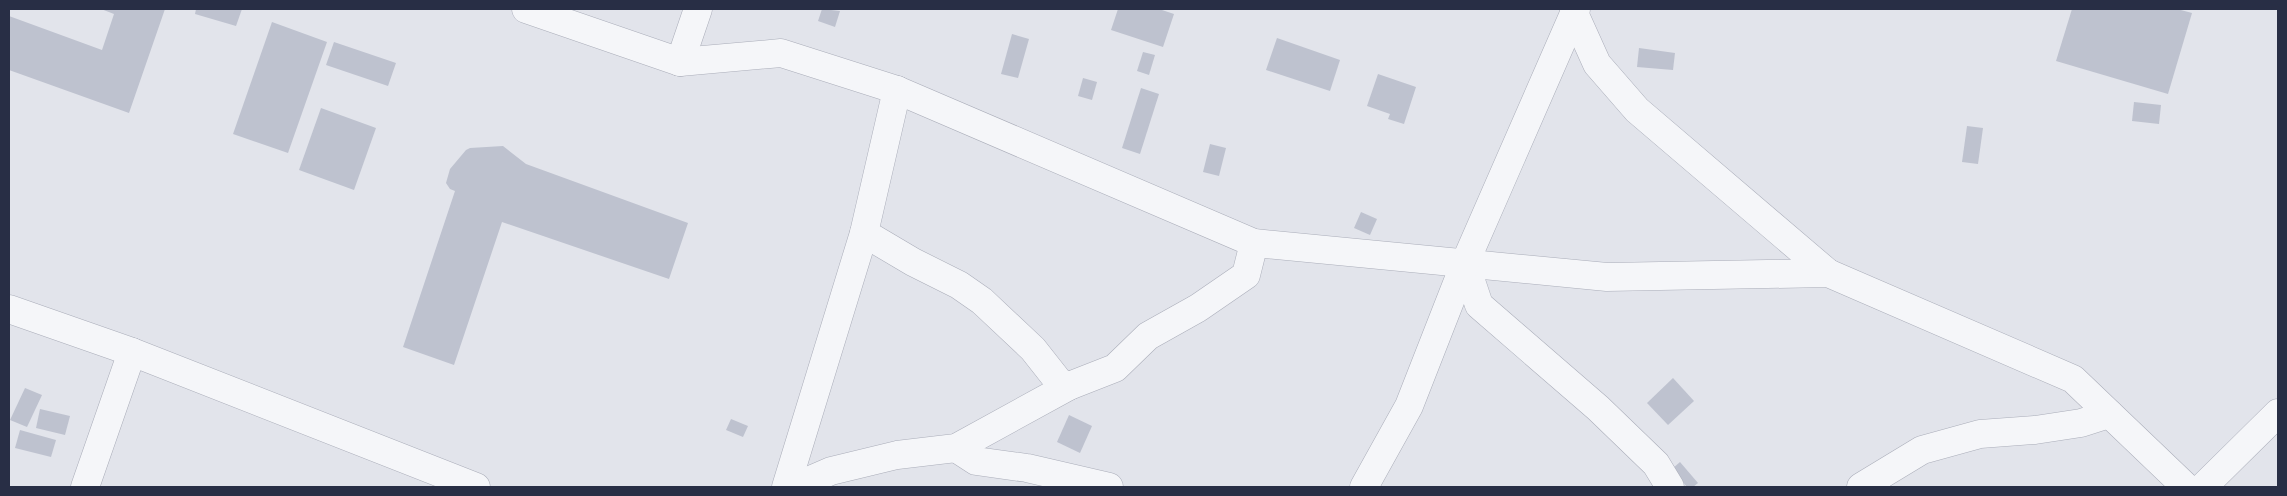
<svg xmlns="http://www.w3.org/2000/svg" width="2287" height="496" font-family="'Source Sans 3',sans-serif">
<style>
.building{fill:#bec2cf}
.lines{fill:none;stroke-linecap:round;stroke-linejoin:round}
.minor-casing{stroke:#aaadb9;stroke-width:29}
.minor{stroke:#f5f6f9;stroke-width:28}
</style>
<rect width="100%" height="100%" fill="#e2e4eb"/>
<!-- building -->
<g class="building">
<polygon points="101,9 165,9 129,113 9,70 9,16 102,50 114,14"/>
<polygon points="196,9 242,9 236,26 195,14"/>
<polygon points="822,9 840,11 835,27 818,21"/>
<polygon points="1118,9 1159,9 1174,14 1163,47 1111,30"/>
<polygon points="2072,9 2177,9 2192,13 2168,94 2056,61"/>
<polygon points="272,22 327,42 288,153 233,134"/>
<polygon points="1012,34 1029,39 1018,78 1001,74"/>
<polygon points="1277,38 1340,60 1330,91 1266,70"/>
<polygon points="334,42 396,63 388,86 326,65"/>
<polygon points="1639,48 1675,53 1673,70 1637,67"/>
<polygon points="1143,52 1155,55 1149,75 1137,71"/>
<polygon points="1378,74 1416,87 1404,124 1388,119 1390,114 1367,106"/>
<polygon points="1083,78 1097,82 1092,100 1078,96"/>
<polygon points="1141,88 1159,94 1140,154 1122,148"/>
<polygon points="2134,102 2161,105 2159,124 2132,121"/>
<polygon points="321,108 376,128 354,190 299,170"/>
<polygon points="1967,126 1983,128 1978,164 1962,162"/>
<polygon points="1210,144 1226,148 1219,176 1203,172"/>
<polygon points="503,146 526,164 688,223 669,279 502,222 454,365 403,347 455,191 450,189 446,183 450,169 466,150 470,148"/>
<polygon points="1361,212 1377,219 1370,235 1354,228"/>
<polygon points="1673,378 1694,401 1668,425 1647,403"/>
<polygon points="25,388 42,395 27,427 10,420"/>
<polygon points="40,409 70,416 65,435 36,428"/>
<polygon points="1069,415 1092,426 1080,453 1057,442"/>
<polygon points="731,419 748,426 743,437 726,430"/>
<polygon points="20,430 56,440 51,457 15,448"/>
<polygon points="1680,462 1698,483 1693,487 1687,487 1672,469"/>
</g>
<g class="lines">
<defs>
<g id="minor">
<polyline points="526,9 680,62 781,53 897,90 1254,243 1607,277 1828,273 2073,379 2186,487"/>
<polyline points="1574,13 1597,64 1637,110 1828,273"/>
<polyline points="680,62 698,9"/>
<polyline points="864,233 913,262 959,285 982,301 1033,349 1059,382 1069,386"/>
<polyline points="1465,263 1479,305 1598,408 1656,464 1670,487"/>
<polyline points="9,309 132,352 476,487"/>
<polyline points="956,448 976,461 1027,468 1109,487"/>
<polyline points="85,487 132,352"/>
<polyline points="786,487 864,233 897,90"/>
<polyline points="794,487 831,471 897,455 956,448 1069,386 1115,368 1148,336 1198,308 1246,275 1254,243"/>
<polyline points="1364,487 1409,406 1465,263 1576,9"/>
<polyline points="1861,487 1922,450 1980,434 2035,430 2081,423 2109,414"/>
<polyline points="2203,487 2278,413"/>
</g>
</defs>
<!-- minor casing -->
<use href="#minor" class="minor-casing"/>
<!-- minor -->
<use href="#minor" class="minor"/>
</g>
<!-- border -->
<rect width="2287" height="496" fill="none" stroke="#282e45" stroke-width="20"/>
</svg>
